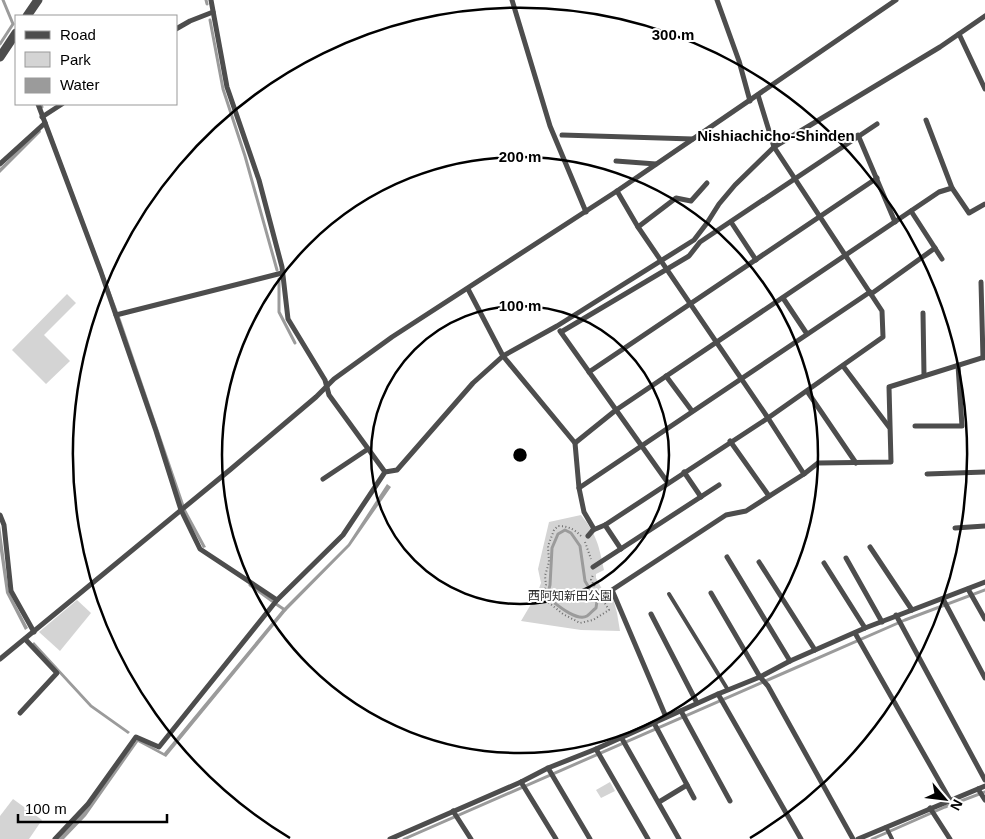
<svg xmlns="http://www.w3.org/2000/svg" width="985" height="839" font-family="Arial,'Noto Sans JP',sans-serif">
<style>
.green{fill:#d4d4d4}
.water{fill:#9b9b9b}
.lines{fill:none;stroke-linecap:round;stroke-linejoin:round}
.stream{stroke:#9b9b9b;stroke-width:3}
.path{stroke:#6f6f6f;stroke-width:2;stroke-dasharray:1 2.5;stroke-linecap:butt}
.service{stroke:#4d4d4d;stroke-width:4}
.minor{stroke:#4d4d4d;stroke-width:5}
.tertiary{stroke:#4d4d4d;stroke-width:9}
.ring{fill:none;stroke:#000;stroke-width:2.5}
.labels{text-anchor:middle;stroke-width:4;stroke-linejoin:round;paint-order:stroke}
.park-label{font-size:12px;fill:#2b2b2b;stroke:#fff}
.quarter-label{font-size:15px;font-weight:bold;fill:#000;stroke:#fff}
.centre{fill:#000;stroke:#fff;stroke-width:2.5}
.ring-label{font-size:15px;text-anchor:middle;font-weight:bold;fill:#000;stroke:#fff;stroke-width:4;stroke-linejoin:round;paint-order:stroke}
</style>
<rect width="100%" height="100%" fill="#fff"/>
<!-- green -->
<g class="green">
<polygon points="67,294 76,303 44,335 70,361 46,384 12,350"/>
<path d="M 581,515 C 597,535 599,546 604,570 L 596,574 L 596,578 L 602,589 L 611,591 L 617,613 L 620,631 L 581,630 L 521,621 L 537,594 L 541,583 L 538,569 L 549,522 Z"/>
<polygon points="77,600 91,613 60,651 39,632"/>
<polygon points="610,782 615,791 601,798 596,790"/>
<polygon points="13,799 42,820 29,839 0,839 0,816"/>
</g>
<!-- water -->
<g class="water">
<polygon points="48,125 121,320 186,510 206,547 203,548 183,511"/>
<polygon points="40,129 41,132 0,173 0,168"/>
<polygon points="387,484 391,487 350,546 286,611 166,757 138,742 86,816 64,839 58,839 138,739 164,753 283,609 348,544"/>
<polygon points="0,525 9,592 28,628 25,630 6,593 0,551"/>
<polygon points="34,642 92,705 130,732 128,734 90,707 32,644"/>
</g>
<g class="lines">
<!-- stream -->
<g class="stream">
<polyline points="206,0 207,4"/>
<polyline points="210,20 223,89 245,156 277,270"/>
<polyline points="0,44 13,24 3,0"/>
<polyline points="41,104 42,107"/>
<polyline points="279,279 279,312 295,343"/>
<path d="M 565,530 L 571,533 L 580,546 L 585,581 L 597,601 L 596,608 C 593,610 590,614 587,616 C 576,622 555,603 547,597 L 550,585 L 552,548 L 558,534 Z"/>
<polyline points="250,585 272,601"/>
<polyline points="276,604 285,610"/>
<polyline points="404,839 905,620 985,590"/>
<polyline points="872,839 945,807 985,792"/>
</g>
<!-- path -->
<g class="path">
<path d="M 581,536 C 574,529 568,526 558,526 L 554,530 L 548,546 L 549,562 L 545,576 L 546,585 L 543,598 L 563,614 L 580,623 L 593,620 L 609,610 L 591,580 L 593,575"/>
<polyline points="585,542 591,559"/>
</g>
<!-- service -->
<g class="service">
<polyline points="669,594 728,690"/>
<polyline points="886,827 892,839"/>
</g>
<!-- minor -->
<g class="minor">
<polyline points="211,0 227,87 259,180 282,267 288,319 325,380 329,395 385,472"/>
<polyline points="512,0 550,126 586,212"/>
<polyline points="717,0 739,61 750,101"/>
<polyline points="176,29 190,21 213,12"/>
<polyline points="959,34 985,89"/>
<polyline points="38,104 101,272 156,431 181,510 200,549 277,600 343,535 385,472 397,470 473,383 503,356 557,326 694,240 707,223 719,204 735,185 774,147 940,47 985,16"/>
<polyline points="42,117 62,104"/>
<polyline points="926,120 952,188"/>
<polyline points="562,135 693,139"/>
<polyline points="858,135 895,222"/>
<polyline points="616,161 656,164"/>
<polyline points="0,164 45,123"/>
<polyline points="617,191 638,227 768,418 804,474"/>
<polyline points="911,211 942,259"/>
<polyline points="731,222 756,260"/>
<polyline points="638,227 676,198 691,201 707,183"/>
<polyline points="981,282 983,358"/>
<polyline points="468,289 503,356 575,443 579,488 584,512 594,529 588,536"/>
<polyline points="871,294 935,248"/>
<polyline points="783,298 807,334"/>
<polyline points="923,313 924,375"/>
<polyline points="116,315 282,273"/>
<polyline points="560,331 668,483"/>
<polyline points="561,332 689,256 700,242 877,124"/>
<polyline points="843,366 889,427"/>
<polyline points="589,372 877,178"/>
<polyline points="666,376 692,411"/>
<polyline points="807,391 856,463"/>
<polyline points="915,426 962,426 958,365"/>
<polyline points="730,441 769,496"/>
<polyline points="575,443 616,410 939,192 952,188 969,213 985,204"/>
<polyline points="684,472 701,497"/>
<polyline points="927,474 985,472"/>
<polyline points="323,479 368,449"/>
<polyline points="579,488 870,292"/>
<polyline points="0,515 4,525 11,591 34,632"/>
<polyline points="605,525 621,549"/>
<polyline points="955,528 985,526"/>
<polyline points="593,530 605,525 768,418 883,337 882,311 774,147 758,95"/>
<polyline points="870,547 912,610"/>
<polyline points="727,557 790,661"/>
<polyline points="846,558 882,622"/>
<polyline points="759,562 815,650"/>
<polyline points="824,563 865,628"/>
<polyline points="593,567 719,485"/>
<polyline points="968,589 985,619"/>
<polyline points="711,593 760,677 768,686 853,839"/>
<polyline points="943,599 985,678"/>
<polyline points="651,614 697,703"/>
<polyline points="896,615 985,780"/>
<polyline points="855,633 950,800"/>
<polyline points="0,659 231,469 316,397 334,379 392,337 617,191 896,0"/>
<polyline points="718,694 801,839"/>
<polyline points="681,711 730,801"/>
<polyline points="20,713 57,673 25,639"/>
<polyline points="666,717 612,590 726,515 746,511 804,474 818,463 891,462 889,387 985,357"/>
<polyline points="654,723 694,798"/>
<polyline points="621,737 679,839"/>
<polyline points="596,749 648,839"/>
<polyline points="548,768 590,839"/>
<polyline points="521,782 556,839"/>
<polyline points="978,789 985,800"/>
<polyline points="659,802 687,785"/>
<polyline points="930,808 950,839"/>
<polyline points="453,811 471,839"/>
<polyline points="55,839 88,804 136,737 159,747 277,600"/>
<polyline points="390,839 521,782 548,768 596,749 718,694 760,677 790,661 865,628 985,582"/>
<polyline points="858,839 985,786"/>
</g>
<!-- tertiary -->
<g class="tertiary">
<polyline points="27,16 38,0"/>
<polyline points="0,57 16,33"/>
</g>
</g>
<!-- distance rings -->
<g class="ring">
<circle cx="520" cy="455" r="149"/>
<circle cx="520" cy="455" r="298"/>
<path d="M290 838A447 447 0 1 1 750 838"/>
</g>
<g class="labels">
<!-- park labels -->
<g class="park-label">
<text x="570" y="600">西阿知新田公園</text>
</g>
<!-- quarter labels -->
<g class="quarter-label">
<text x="776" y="141">Nishiachicho-Shinden</text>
</g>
</g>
<circle cx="520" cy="455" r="8" class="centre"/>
<g class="ring-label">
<text x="673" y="40">300 m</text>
<text x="520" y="162">200 m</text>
<text x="520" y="311">100 m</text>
</g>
<!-- legend -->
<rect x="15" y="15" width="162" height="90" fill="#ffffff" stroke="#999999"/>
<rect x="25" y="31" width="25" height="8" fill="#4d4d4d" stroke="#999999"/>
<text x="60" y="40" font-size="15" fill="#000000">Road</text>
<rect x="25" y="52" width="25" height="15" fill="#d4d4d4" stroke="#999999"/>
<text x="60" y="65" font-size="15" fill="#000000">Park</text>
<rect x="25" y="78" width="25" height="15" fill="#9b9b9b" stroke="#999999"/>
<text x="60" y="90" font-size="15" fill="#000000">Water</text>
<!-- north arrow -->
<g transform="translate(945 799) rotate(118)" stroke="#ffffff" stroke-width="4" paint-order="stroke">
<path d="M0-4L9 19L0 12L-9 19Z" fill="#000000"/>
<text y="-8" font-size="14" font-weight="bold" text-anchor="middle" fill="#000000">N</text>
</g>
<!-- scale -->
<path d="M18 814v8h149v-8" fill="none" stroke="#000000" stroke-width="2.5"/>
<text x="25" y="814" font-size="15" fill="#000000" stroke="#ffffff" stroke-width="4" paint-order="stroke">100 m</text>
</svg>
